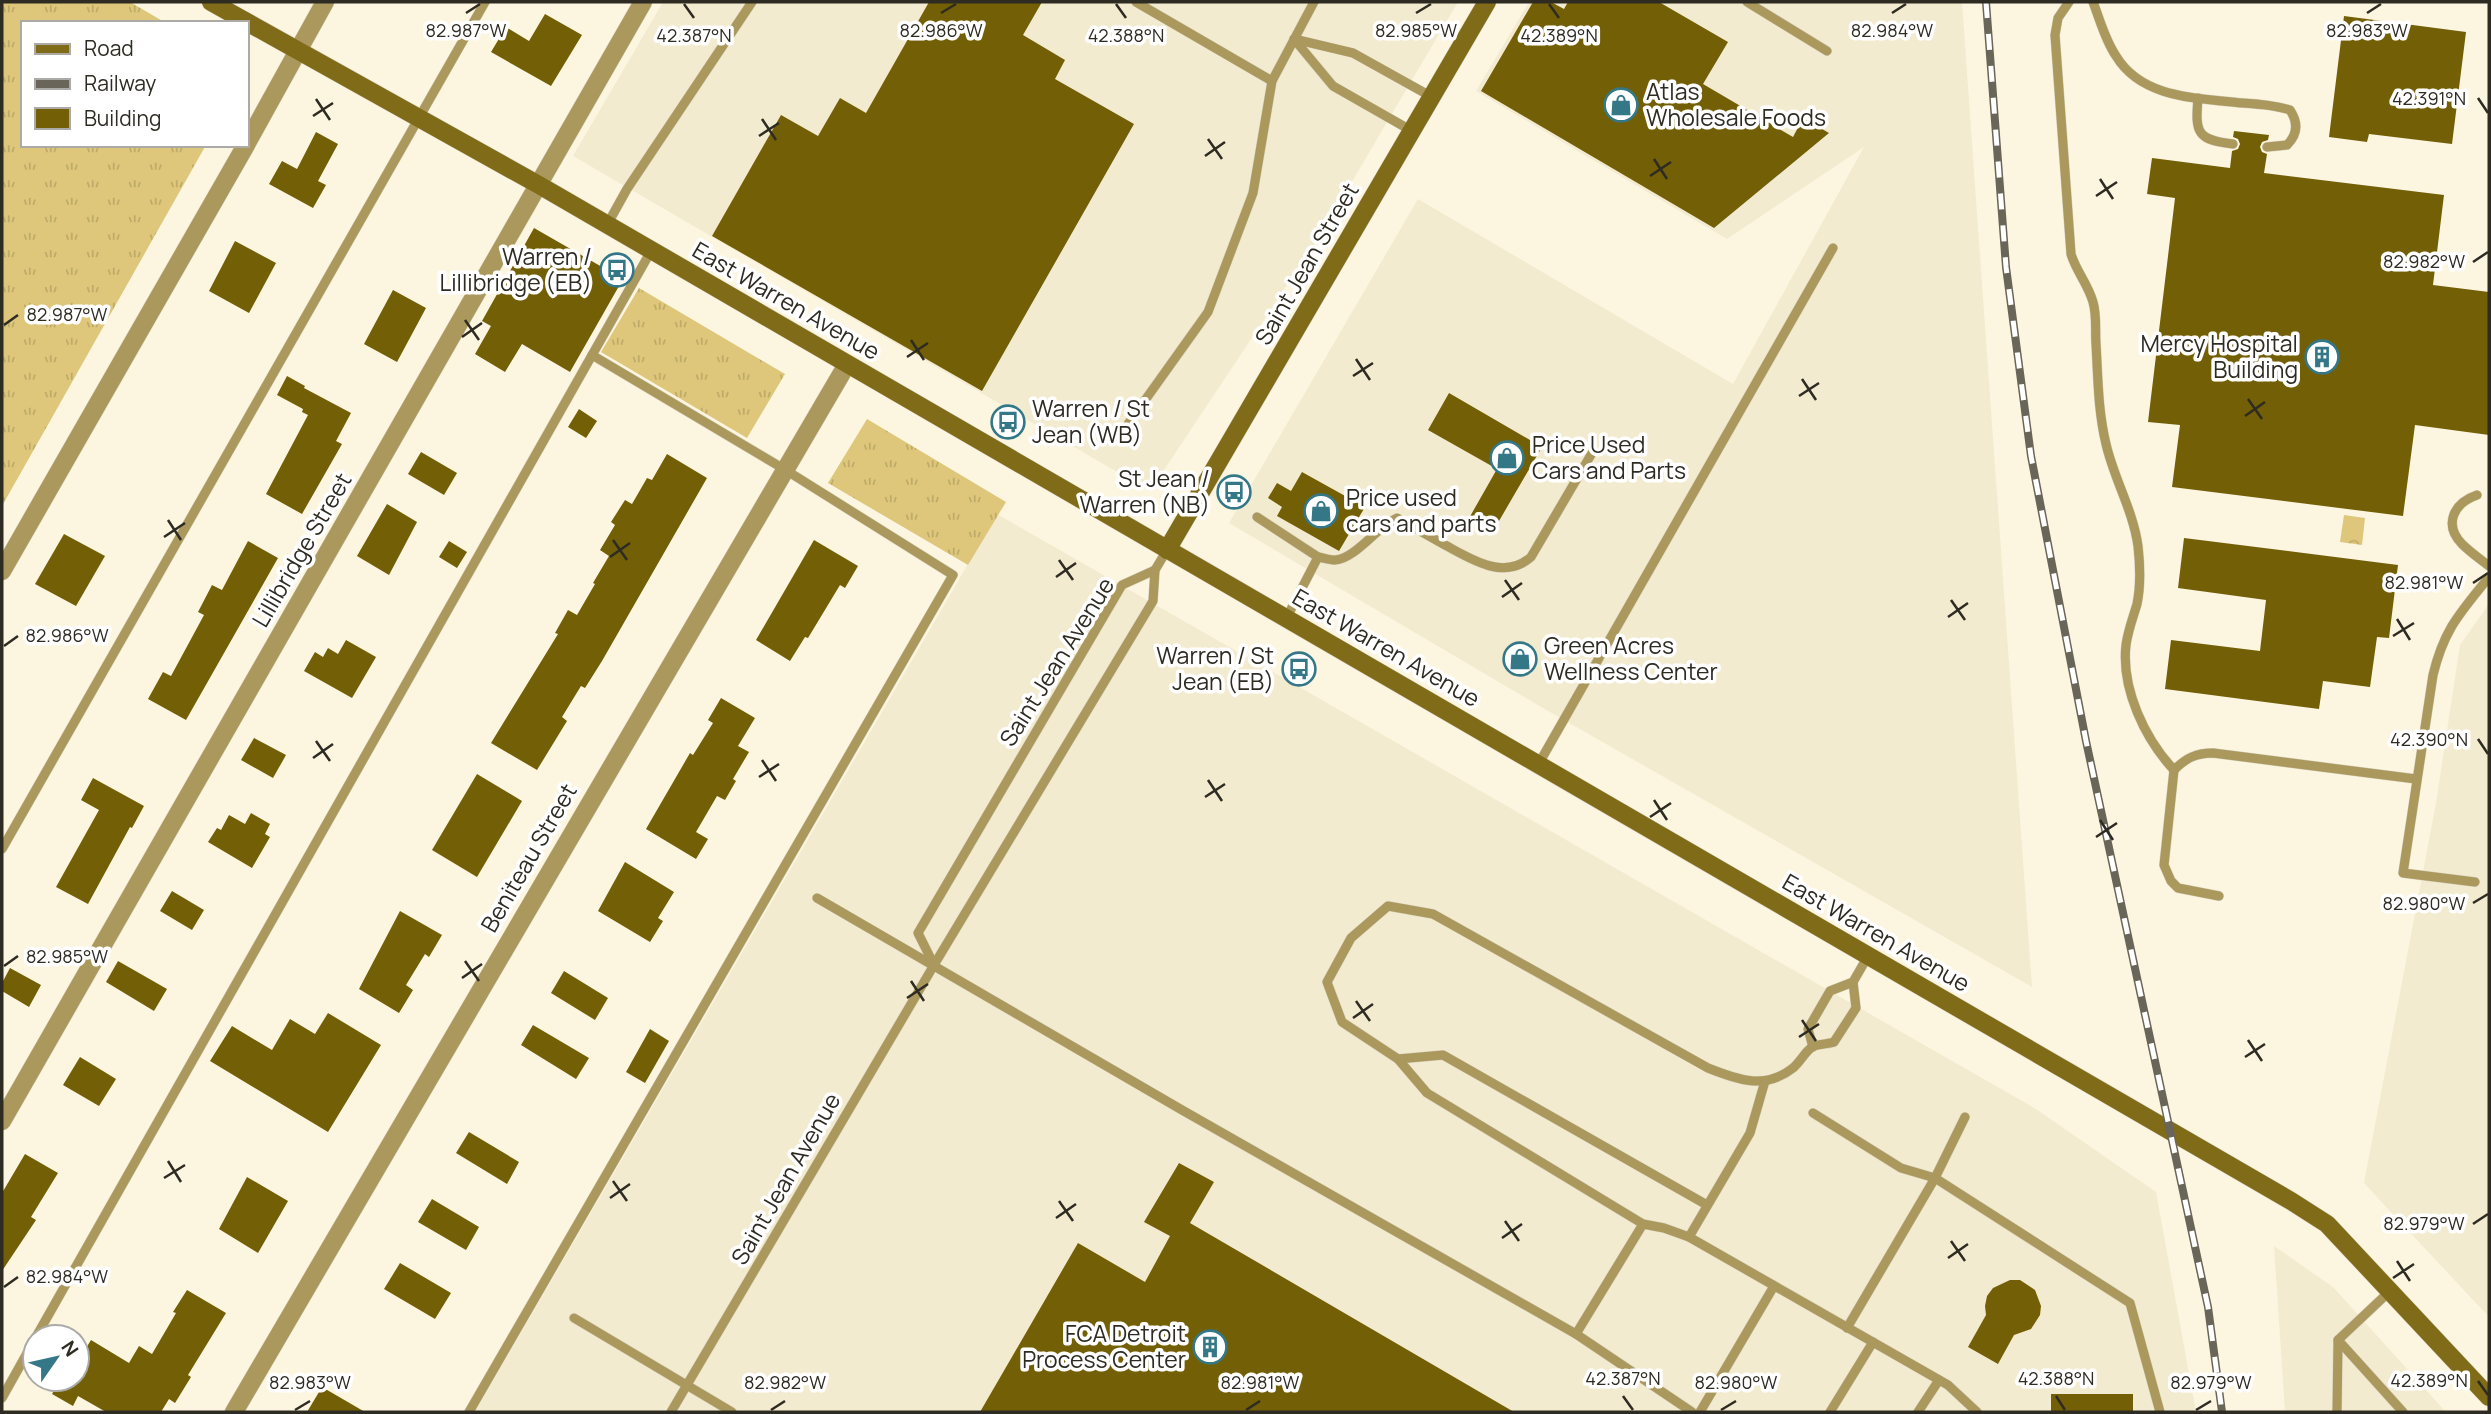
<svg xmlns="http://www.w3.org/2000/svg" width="2491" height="1414" font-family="Manrope,sans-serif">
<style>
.built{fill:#f3ebcf}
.grass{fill:url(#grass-tufts)}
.forest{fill:url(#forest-crowns)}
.building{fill:#735f06}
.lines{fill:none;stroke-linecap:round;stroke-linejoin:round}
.lane-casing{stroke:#d7d1bf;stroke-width:10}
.street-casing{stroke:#d7d1bf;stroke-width:19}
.secondary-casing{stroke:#d7d1bf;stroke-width:19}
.lane{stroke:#aa985c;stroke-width:9}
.street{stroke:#aa985c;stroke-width:18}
.secondary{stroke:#806b19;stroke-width:18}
.rail-casing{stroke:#696559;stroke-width:8}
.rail{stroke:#fff;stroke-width:5;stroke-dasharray:16;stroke-linecap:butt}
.ticks{fill:none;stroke:#2e2b23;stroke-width:2.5}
.labels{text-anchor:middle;stroke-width:7;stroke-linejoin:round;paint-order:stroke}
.poi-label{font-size:23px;fill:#2e2b23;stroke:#fff;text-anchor:start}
.street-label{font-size:23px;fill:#2e2b23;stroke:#fff}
.ticks-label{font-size:18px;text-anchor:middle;fill:#2e2b23;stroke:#fff;stroke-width:7;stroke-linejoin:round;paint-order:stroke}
</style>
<defs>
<pattern id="grass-tufts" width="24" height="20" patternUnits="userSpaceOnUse" patternTransform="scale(1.75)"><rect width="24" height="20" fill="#dec77a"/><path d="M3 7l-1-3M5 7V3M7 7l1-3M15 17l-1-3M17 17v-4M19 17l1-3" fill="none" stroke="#bfab69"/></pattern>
<pattern id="forest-crowns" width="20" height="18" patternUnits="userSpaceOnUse" patternTransform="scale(1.75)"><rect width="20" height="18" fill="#dec77a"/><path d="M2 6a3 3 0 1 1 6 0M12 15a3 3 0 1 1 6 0" fill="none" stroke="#bfab69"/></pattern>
</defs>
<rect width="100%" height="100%" fill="#fcf6e1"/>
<!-- built -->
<g class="built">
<polygon points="663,2 1458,2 1321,234 1150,491 573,156"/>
<polygon points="1529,2 1962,2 2032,987 1543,708 1229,523 1418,199 1733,384 1864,147 1727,239 1476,91"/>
<polygon points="997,514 2036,1109 2156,1192 2196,1412 475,1412"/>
<polygon points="2489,604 2489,1317 2364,1183 2436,803 2460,645"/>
<polygon points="2274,1246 2333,1287 2446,1412 2285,1412"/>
</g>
<!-- grass -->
<g class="grass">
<polygon points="2,2 130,2 166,23 23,23 23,145 206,145 2,506"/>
<polygon points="639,288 785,374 747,438 601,352"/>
<polygon points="867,419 1006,502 968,565 828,483"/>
</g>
<!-- forest -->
<polygon class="forest" points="2344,515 2365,518 2362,545 2340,542"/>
<!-- building -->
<g class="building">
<polygon points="929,2 1042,2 1023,35 1065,60 1055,79 1134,124 982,391 712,236 781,115 818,136 840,98 866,113"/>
<polygon points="1533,2 1551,2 1564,9 1568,2 1659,2 1728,42 1703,84 1793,137 1803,118 1829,133 1714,228 1481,91"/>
<polygon points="545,14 582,35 551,86 491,52 506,27 529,41"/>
<polygon points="2344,16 2466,32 2452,144 2369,134 2367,142 2329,137"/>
<polygon points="2234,131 2269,135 2268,140 2262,142 2260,147 2262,152 2267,154 2264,173 2444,195 2433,285 2489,292 2489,435 2415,425 2403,516 2172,487 2180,425 2148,422 2175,198 2147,194 2152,158 2230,168 2232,151 2238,149 2240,144 2238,139 2233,137"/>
<polygon points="316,132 338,144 318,181 326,185 313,208 269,184 282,161 297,169"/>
<polygon points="534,228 623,279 570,372 522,344 505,372 475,354 491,326 482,321"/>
<polygon points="235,241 276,263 249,313 209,291"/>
<polygon points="393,290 426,308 397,362 364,344"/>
<polygon points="287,376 305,386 304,388 351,413 336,441 342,444 302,514 266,494 308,415 302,412 303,409 277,395"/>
<polygon points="1449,393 1542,447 1492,533 1468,520 1497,469 1428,430"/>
<polygon points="579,409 597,421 586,438 568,427"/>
<polygon points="421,452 457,473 444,495 408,474"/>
<polygon points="667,454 707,478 602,661 585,688 581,686 562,717 567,721 537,770 491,743 558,634 555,633 568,610 577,615 595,584 593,583 609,556 600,550 615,525 611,522 625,500 632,504 647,478 652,480"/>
<polygon points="1302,472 1365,507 1339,551 1277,516 1282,507 1268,498 1277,483 1291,491"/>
<polygon points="387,504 417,522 389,575 357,556"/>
<polygon points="64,534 105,556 76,606 35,584"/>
<polygon points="2184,538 2398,565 2389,638 2377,637 2370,687 2323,681 2319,709 2165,689 2171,640 2260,651 2266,600 2178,588"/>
<polygon points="814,540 858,566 845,588 840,585 808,638 805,637 790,661 756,640"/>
<polygon points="248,541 278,558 186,720 148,699 163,672 171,676 204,615 198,612 212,585 222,590"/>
<polygon points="449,541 467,552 457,568 439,557"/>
<polygon points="346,640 376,657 352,698 304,671 315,652 323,657 328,648 338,654"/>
<polygon points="721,698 755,718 738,746 749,752 733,779 736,781 725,800 717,796 696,832 708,839 696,859 646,829 690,753 693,755 713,723 708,720"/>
<polygon points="254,738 286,755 273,778 241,760"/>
<polygon points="477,774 522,801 477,877 432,850"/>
<polygon points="93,778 144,806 132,828 130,827 88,904 56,887 99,810 81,800"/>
<polygon points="251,813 270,824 265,834 270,837 252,868 208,842 217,828 221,830 229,815 245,824"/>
<polygon points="625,862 674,892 658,918 663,921 650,942 598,911"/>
<polygon points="172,891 204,910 192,930 160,911"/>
<polygon points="400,911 442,935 429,957 425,954 406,985 413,990 399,1013 359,989"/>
<polygon points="118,961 167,989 154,1011 106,982"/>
<polygon points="10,968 41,985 29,1007 2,991 2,983"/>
<polygon points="564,971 608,998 595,1020 551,993"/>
<polygon points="328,1013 381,1045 328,1132 210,1061 232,1026 272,1050 290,1019 315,1034"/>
<polygon points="533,1025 589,1058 576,1079 521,1045"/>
<polygon points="650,1029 669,1041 645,1083 626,1072"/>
<polygon points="80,1057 116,1079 99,1106 63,1085"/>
<polygon points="469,1132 519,1162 507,1184 456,1153"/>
<polygon points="25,1154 58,1173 31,1217 36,1220 2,1271 2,1193"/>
<polygon points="1179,1163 1214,1182 1190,1223 1514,1412 980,1412 1078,1243 1145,1282 1170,1236 1144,1222"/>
<polygon points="247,1177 288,1201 258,1253 219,1229"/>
<polygon points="432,1199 479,1227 466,1250 418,1222"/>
<polygon points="400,1263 451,1293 435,1319 384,1289"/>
<polygon points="2010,1280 2020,1280 2035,1290 2041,1306 2040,1315 2031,1329 2014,1335 1998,1364 1968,1347 1986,1315 1985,1306 1987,1296 1993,1288"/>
<polygon points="187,1290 226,1313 188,1375 191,1377 175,1403 169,1399 161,1412 106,1412 78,1396 73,1406 52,1394 61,1379 77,1379 77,1363 91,1340 129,1363 139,1346 152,1354 176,1313 173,1312"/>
<polygon points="322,1387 365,1412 307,1412"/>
<rect x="2051" y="1394" width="82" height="18"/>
</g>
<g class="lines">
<defs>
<g id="lane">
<polyline points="1136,2 1272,81"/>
<polyline points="1747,2 1827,51"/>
<path d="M 2069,2 L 2058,18 L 2055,35 L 2071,254 C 2076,271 2088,284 2093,302 C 2097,315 2095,331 2096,344 C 2098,378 2098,411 2106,444 C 2114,479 2133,510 2138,546 C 2140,564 2141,585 2137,604 C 2133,618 2128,630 2126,645 C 2121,689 2145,739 2174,770 C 2186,758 2196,753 2213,753 L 2416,779"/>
<path d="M 2093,2 C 2100,20 2105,40 2116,56 C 2142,99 2198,98 2242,103 C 2258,104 2275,105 2290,110 C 2298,122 2298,134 2287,145 L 2267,147"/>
<polyline points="1294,39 1333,86 1412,131"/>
<polyline points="1294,39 1353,53 1432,97"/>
<path d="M 2198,98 C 2195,133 2197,140 2233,144"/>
<polyline points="607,225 627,189 752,2"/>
<polyline points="1128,424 1208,312 1253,193 1272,81 1314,2"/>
<path d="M 2477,495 C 2454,503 2443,524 2462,544 C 2470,552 2480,559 2489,566"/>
<polyline points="1257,517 1318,557 1286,619"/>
<path d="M 1318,557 C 1324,558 1330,560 1335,560 C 1355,559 1377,527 1397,518 C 1413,527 1429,536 1445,545 C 1471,559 1504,581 1531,557 L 1592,453"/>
<polyline points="1538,765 1833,248"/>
<polyline points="2174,770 2164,865 2171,881 2178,888 2219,896"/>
<polyline points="2,849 485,2"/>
<path d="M 2475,882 L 2403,873 L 2433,675 C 2444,629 2460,613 2489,577"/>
<polyline points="817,898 1182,1110 1576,1334 1692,1412"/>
<polyline points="933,963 918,933 1122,585 1155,570"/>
<path d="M 1853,982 L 1856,1008 L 1834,1042 C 1829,1044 1817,1044 1812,1047 C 1805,1052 1800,1062 1793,1068 C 1765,1090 1738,1080 1708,1068 L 1433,914 L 1388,906 L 1351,938 L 1327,982 L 1342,1022 L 1398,1059 L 1427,1093 L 1643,1224 L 1664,1228 L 1689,1237 L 1948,1385 L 1977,1412"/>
<polyline points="1813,1047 1808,1029 1830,991 1853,982 1868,956"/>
<polyline points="1398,1059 1443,1055 1707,1205"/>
<polyline points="1813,1113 1901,1168 1935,1178 2130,1303 2160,1412"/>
<polyline points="1689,1237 1750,1133 1765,1081"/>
<polyline points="574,1318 732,1412"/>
<polyline points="1847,1328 1935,1178 1965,1117"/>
<polyline points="1576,1334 1643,1224"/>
<polyline points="36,1337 651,251"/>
<polyline points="2338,1340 2403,1412"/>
<polyline points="2,1398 35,1339"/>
<polyline points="469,1412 953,575 784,469 592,355"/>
<polyline points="671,1412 934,965 1153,601 1155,570 1167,550"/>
<polyline points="1700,1412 1774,1286"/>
<polyline points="1830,1412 1873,1342"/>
<polyline points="1918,1412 1939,1380"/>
<polyline points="2337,1412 2338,1340 2390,1291"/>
</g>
<g id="street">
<polyline points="247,143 325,2"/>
<polyline points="2,571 246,145"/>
<polyline points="2,1121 643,2"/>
<polyline points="234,1412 846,366"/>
</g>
<g id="secondary">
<polyline points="211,2 539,185 2291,1201 2327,1224 2489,1397"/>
<polyline points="1167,550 1487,2"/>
</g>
</defs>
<!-- lane casing -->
<use href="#lane" class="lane-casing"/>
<!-- street casing -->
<use href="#street" class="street-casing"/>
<!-- secondary casing -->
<use href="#secondary" class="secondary-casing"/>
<!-- lane -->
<use href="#lane" class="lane"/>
<!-- street -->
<use href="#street" class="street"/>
<!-- secondary -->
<use href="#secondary" class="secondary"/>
<defs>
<polyline id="rail" points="1986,2 2006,267 2031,456 2086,741 2208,1307 2222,1412"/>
</defs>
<!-- rail casing -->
<use href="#rail" class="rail-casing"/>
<!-- rail -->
<use href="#rail" class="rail"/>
</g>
<!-- ticks -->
<path class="ticks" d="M 684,4 L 694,18M 1116,4 L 1126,18M 1549,4 L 1559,18M 466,13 L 480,4M 941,13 L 956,4M 1416,13 L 1431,4M 1892,13 L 1906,4M 2367,13 L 2381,4M 2478,98 L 2488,113M 316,99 L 330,120M 313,116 L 333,103M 762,119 L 776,140M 759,136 L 779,123M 1208,139 L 1222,159M 1205,156 L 1225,142M 1654,159 L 1667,179M 1650,176 L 1671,162M 2100,179 L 2113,199M 2096,196 L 2117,182M 2473,262 L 2488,252M 465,320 L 479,340M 4,325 L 18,315M 462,337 L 482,323M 911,340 L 924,360M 907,357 L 928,343M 1356,359 L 1370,380M 1353,376 L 1373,363M 1802,379 L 1816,400M 1799,396 L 1819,383M 2248,399 L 2262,419M 2245,416 L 2265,402M 168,520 L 181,540M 164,537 L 185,523M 613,540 L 627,560M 610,557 L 630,543M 1059,560 L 1073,580M 1056,577 L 1076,563M 1505,580 L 1519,600M 2473,583 L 2488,573M 1502,597 L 1522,583M 1951,600 L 1965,620M 1948,617 L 1968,603M 2397,619 L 2410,640M 2393,636 L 2414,623M 4,646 L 18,636M 2478,739 L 2488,754M 316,741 L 330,761M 313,758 L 333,744M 762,760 L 776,781M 759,777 L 779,764M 1208,780 L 1222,801M 1205,797 L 1225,784M 1654,800 L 1667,820M 1650,817 L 1671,803M 2100,820 L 2113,840M 2096,837 L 2117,823M 2473,903 L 2488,894M 465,961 L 479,981M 4,966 L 18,956M 462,978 L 482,964M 911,981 L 924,1001M 907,998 L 928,984M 1356,1001 L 1370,1021M 1353,1018 L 1373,1004M 1802,1020 L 1816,1041M 1799,1037 L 1819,1024M 2248,1040 L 2262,1061M 2245,1057 L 2265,1044M 168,1161 L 181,1182M 164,1178 L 185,1165M 613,1181 L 627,1201M 610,1198 L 630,1184M 1059,1201 L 1073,1221M 1056,1218 L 1076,1204M 1505,1221 L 1519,1241M 2473,1224 L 2488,1214M 1502,1238 L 1522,1224M 1951,1241 L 1965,1261M 1948,1258 L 1968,1244M 2397,1261 L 2410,1281M 2393,1278 L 2414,1264M 4,1287 L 18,1277M 2478,1381 L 2488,1395M 1623,1396 L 1633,1410M 2056,1396 L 2065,1410M 295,1410 L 310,1401M 771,1410 L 785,1401M 1246,1410 L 1260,1401M 1721,1410 L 1736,1401M 2196,1410 L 2211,1401"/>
<!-- icons -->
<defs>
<symbol id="shop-ring" viewBox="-11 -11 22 22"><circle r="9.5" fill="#fff" stroke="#347787" stroke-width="1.5"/><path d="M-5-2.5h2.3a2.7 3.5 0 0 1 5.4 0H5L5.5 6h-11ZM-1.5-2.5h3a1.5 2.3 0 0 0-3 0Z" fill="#347787"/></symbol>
<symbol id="bus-ring" viewBox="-11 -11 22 22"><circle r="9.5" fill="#fff" stroke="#347787" stroke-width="1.5"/><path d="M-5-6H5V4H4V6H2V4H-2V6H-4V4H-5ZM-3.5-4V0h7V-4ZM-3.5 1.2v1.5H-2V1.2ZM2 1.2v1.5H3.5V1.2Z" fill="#347787"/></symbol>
<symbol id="building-ring" viewBox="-11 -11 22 22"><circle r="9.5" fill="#fff" stroke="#347787" stroke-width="1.5"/><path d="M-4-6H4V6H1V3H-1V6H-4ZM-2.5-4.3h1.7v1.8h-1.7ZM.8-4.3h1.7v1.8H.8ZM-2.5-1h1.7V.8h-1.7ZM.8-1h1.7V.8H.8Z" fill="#347787"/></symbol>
</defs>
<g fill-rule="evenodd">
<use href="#shop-ring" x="1602" y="86" width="38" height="38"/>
<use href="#bus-ring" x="598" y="251" width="38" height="38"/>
<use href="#building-ring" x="2303" y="338" width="38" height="38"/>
<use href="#bus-ring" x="989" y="403" width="38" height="38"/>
<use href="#shop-ring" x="1488" y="439" width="38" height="38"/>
<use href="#bus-ring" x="1215" y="473" width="38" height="38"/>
<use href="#shop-ring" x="1302" y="492" width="38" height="38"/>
<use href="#shop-ring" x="1501" y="640" width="38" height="38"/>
<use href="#bus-ring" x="1280" y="650" width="38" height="38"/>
<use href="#building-ring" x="1191" y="1328" width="38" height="38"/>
</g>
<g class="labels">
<!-- poi labels -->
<g class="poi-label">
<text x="1646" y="100">Atlas<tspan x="1646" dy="26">Wholesale Foods</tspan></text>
<text x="592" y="265" text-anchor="end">Warren /<tspan x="592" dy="26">Lillibridge (EB)</tspan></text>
<text x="2298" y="352" text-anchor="end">Mercy Hospital<tspan x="2298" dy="26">Building</tspan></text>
<text x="1032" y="417">Warren / St<tspan x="1032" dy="26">Jean (WB)</tspan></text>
<text x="1532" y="453">Price Used<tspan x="1532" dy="26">Cars and Parts</tspan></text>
<text x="1210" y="487" text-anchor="end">St Jean /<tspan x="1210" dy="26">Warren (NB)</tspan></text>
<text x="1346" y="506">Price used<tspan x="1346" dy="26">cars and parts</tspan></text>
<text x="1544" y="654">Green Acres<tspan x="1544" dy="26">Wellness Center</tspan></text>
<text x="1274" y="664" text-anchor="end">Warren / St<tspan x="1274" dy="26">Jean (EB)</tspan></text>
<text x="1186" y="1342" text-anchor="end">FCA Detroit<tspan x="1186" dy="26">Process Center</tspan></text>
</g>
<!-- street labels -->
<g class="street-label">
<text transform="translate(1307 264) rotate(-60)" y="8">Saint Jean Street</text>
<text transform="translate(786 301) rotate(30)" y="8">East Warren Avenue</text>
<text transform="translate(302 550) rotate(-60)" y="8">Lillibridge Street</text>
<text transform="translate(1386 648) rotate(30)" y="8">East Warren Avenue</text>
<text transform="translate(1057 662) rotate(-58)" y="8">Saint Jean Avenue</text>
<text transform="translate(529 858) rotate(-60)" y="8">Beniteau Street</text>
<text transform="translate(1876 933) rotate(30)" y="8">East Warren Avenue</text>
<text transform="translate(786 1179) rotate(-60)" y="8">Saint Jean Avenue</text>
</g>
</g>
<g class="ticks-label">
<text x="466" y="37">82.987°W</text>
<text x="941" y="37">82.986°W</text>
<text x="1416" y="37">82.985°W</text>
<text x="1892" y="37">82.984°W</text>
<text x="2367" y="37">82.983°W</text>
<text x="694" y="42">42.387°N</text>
<text x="1126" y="42">42.388°N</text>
<text x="1559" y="42">42.389°N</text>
<text x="2429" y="105">42.391°N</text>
<text x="2424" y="268">82.982°W</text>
<text x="67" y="321">82.987°W</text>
<text x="2424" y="589">82.981°W</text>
<text x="67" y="642">82.986°W</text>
<text x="2429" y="746">42.390°N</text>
<text x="2424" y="910">82.980°W</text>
<text x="67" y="963">82.985°W</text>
<text x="2424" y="1230">82.979°W</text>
<text x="67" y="1283">82.984°W</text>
<text x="1623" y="1385">42.387°N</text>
<text x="2056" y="1385">42.388°N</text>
<text x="2429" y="1387">42.389°N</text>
<text x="310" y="1389">82.983°W</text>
<text x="785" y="1389">82.982°W</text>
<text x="1260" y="1389">82.981°W</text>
<text x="1736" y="1389">82.980°W</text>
<text x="2211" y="1389">82.979°W</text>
</g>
<!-- border -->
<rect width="2491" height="1414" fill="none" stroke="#2e2b23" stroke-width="7"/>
<!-- legend -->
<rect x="21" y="21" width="228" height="126" fill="#ffffff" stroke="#abaaa7" stroke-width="2"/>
<rect x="35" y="44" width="35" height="10" fill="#806b19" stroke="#abaaa7" stroke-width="2"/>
<text x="84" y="56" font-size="21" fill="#2e2b23">Road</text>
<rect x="35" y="79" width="35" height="10" fill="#696559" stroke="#abaaa7" stroke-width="2"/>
<text x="84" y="91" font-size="21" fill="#2e2b23">Railway</text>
<rect x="35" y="108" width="35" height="21" fill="#735f06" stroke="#abaaa7" stroke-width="2"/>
<text x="84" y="126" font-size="21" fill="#2e2b23">Building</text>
<!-- north arrow -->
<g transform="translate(56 1358) rotate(56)"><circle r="33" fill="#ffffff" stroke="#abaaa7" stroke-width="2"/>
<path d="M0-5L12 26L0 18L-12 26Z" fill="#347787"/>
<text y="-10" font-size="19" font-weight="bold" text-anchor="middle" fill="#2e2b23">N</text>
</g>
</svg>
